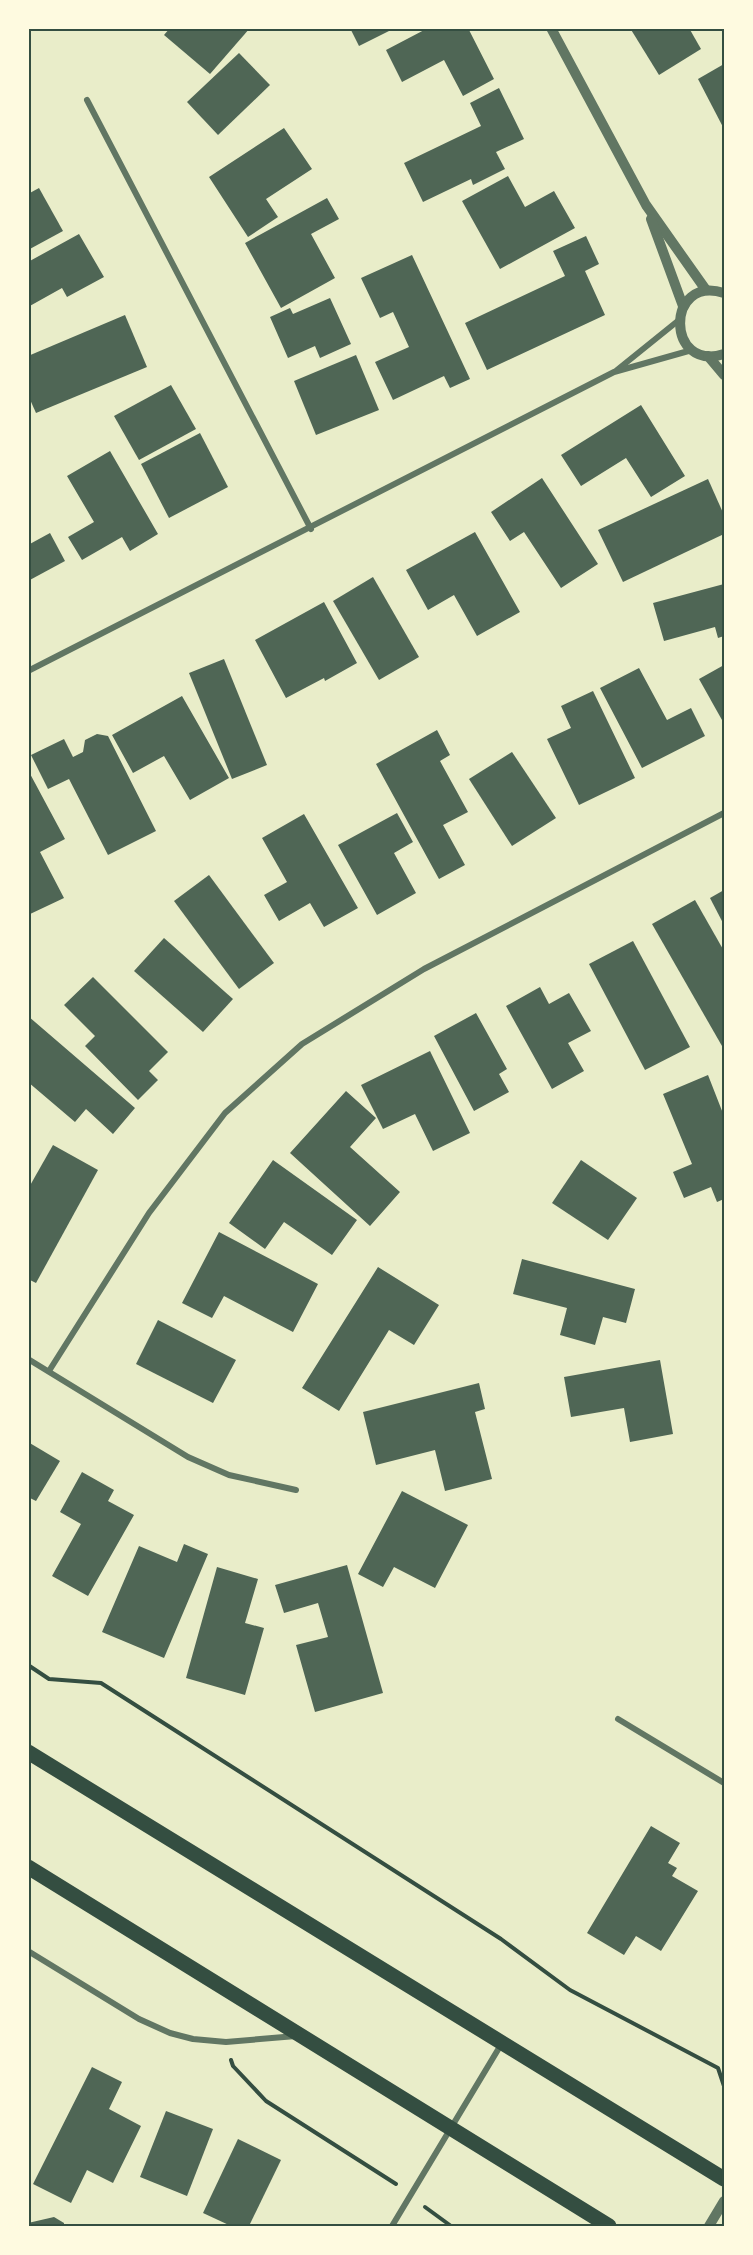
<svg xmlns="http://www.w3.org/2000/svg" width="753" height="2255" font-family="Inter,sans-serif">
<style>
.building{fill:#4f6655}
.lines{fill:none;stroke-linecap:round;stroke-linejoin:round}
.path{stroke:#344e41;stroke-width:4}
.minor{stroke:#617663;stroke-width:6}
.tertiary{stroke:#617663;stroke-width:10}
.primary{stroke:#344e41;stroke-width:15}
.neatline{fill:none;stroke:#344e41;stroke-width:2}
</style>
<rect width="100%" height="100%" fill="#e9edc9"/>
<!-- building -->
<g class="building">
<polygon points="170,28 250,28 210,74 164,35"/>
<polygon points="350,28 395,28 359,46"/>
<polygon points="428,28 468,28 494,79 463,96 444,60 402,82 386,50"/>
<polygon points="630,28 689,28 701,49 659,75"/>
<polygon points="239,53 270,85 218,135 187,102"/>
<polygon points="724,64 724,129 698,79"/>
<polygon points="499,88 524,139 496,152 505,169 473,185 471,179 423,202 404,163 481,126 470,103"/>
<polygon points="284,128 312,169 266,199 278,217 248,237 209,177"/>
<polygon points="508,176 525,207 554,191 575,228 500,269 462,201"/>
<polygon points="39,188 63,231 28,250 28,194"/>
<polygon points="327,198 339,219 311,234 335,278 281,308 245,243"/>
<polygon points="79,234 104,277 67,297 62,288 28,307 28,262"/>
<polygon points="586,236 599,264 585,271 605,315 487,370 465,323 565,276 553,251"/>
<polygon points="412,255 470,379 450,388 444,376 393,400 375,362 409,347 393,312 380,318 361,278"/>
<polygon points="330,298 351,344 320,358 315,346 288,358 270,317 290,308 293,314"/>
<polygon points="125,315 147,367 36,413 28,395 28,356"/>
<polygon points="356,355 379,410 316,435 294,381"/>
<polygon points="171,385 196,429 139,460 114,416"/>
<polygon points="641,405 685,476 651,497 626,458 581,486 561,455"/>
<polygon points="200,433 228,487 169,518 141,464"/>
<polygon points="110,451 158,534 130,551 122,537 82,560 68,537 94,522 67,476"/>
<polygon points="542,478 598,564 561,588 524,532 510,541 491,512"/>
<polygon points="708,479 724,515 724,534 623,582 598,530"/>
<polygon points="475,532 520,612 477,636 454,595 428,610 406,570"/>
<polygon points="50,533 65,561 28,581 28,545"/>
<polygon points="373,577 419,657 379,680 333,601"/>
<polygon points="724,584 724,636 718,638 715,627 664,641 653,603"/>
<polygon points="324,602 357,663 325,681 324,678 286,698 255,640"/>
<polygon points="224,659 267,765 232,779 189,673"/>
<polygon points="724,665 724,719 722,720 699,679"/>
<polygon points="639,668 667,720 691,708 705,736 642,768 600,688"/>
<polygon points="593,691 635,778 579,805 547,739 571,728 561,706"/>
<polygon points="182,696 229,778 190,800 164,756 133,773 112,735"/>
<polygon points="437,730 450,755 440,761 468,812 443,825 465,865 439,879 376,764"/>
<polygon points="97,734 108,736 156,831 108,855 69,779 48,789 31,755 64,739 73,757 83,752 85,740"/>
<polygon points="512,752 556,818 512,846 469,779"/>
<polygon points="28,770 65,839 40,852 64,898 28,915"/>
<polygon points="397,813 413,842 394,853 416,893 377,915 338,845"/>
<polygon points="304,814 358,908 324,927 310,903 279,921 264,895 287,882 262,838"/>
<polygon points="209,875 274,963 239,989 174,901"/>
<polygon points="724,890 724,925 710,898"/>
<polygon points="695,900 724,951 724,1045 722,1046 652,924"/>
<polygon points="164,938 233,999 203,1032 134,971"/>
<polygon points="633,941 690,1047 645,1070 589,964"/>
<polygon points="93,977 168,1052 149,1071 158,1080 138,1100 85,1046 95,1036 64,1005"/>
<polygon points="540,987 549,1004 569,993 591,1031 568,1043 584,1071 552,1089 506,1006"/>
<polygon points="476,1013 507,1069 499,1074 509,1092 474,1111 434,1036"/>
<polygon points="28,1016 135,1108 113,1134 86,1109 75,1122 28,1082"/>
<polygon points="430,1051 470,1133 433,1151 415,1114 383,1129 361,1085"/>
<polygon points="708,1075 724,1116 724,1199 717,1202 711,1187 684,1198 673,1172 692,1164 663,1094"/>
<polygon points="346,1091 376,1118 350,1147 400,1192 370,1226 290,1153"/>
<polygon points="53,1145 98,1170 36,1283 28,1279 28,1189"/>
<polygon points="273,1160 357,1220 332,1255 284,1222 265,1249 229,1223"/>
<polygon points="581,1160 637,1198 608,1240 552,1203"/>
<polygon points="219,1232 318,1284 293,1332 224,1296 212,1318 182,1303"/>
<polygon points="522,1259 635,1289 626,1323 603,1317 595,1345 560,1335 567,1308 513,1294"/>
<polygon points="378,1267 439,1305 414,1345 389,1330 339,1411 302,1388"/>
<polygon points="158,1320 236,1360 213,1403 136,1364"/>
<polygon points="660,1360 673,1434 630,1442 624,1408 571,1417 564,1377"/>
<polygon points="479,1383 485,1409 475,1412 492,1479 445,1491 435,1450 376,1465 363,1412"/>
<polygon points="28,1442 60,1461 36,1501 28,1497"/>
<polygon points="82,1472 114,1490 108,1501 134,1515 88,1596 52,1576 81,1524 60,1512"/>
<polygon points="402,1491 468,1525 435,1588 394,1567 383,1587 358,1574"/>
<polygon points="184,1544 208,1554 164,1658 102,1632 139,1546 177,1562"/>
<polygon points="347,1565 383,1693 315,1712 296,1645 328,1637 318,1603 284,1613 275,1585"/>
<polygon points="217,1567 258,1579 245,1623 264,1628 245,1695 186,1678"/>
<polygon points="651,1826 680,1843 668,1863 677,1868 672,1876 698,1891 661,1951 636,1936 624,1955 587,1933"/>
<polygon points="92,2067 122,2082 109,2109 141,2126 113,2183 87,2170 71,2203 33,2184"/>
<polygon points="166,2111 213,2129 187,2196 140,2177"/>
<polygon points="238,2139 281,2160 249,2226 231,2226 203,2213"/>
<polygon points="54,2217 64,2223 64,2226 28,2226 28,2223"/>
</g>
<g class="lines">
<!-- path -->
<g class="path">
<polyline points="28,1665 49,1679 101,1683 501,1939 570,1990 718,2068 724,2086"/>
<polyline points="231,2060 233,2066 266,2101 396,2184"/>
<polyline points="425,2207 451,2226"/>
</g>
<!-- minor -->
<g class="minor">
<polyline points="87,100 311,529"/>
<polyline points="617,370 679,320"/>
<polyline points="28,671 614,372 692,350"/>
<polyline points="28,1359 188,1457 229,1475 296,1490"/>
<polyline points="49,1371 149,1213 225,1113 302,1044 424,969 724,813"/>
<polyline points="618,1719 724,1783"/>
<polyline points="28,1951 139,2019 170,2033 193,2039 226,2042 296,2036"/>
<polyline points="392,2226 502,2043"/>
</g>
<!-- tertiary -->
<g class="tertiary">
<polyline points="551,28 646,205 706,290"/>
<polyline points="651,219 683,306"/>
<path d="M 724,293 C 665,274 666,373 724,354"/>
<polyline points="708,356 724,375"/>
<polyline points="709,2226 724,2201"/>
</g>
<!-- primary -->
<g class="primary">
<polyline points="28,1752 724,2179"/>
<polyline points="28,1867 609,2226"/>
</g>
</g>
<!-- border -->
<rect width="753" height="2255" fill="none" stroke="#fefae0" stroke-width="60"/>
<rect x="30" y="30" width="693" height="2195" class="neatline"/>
</svg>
